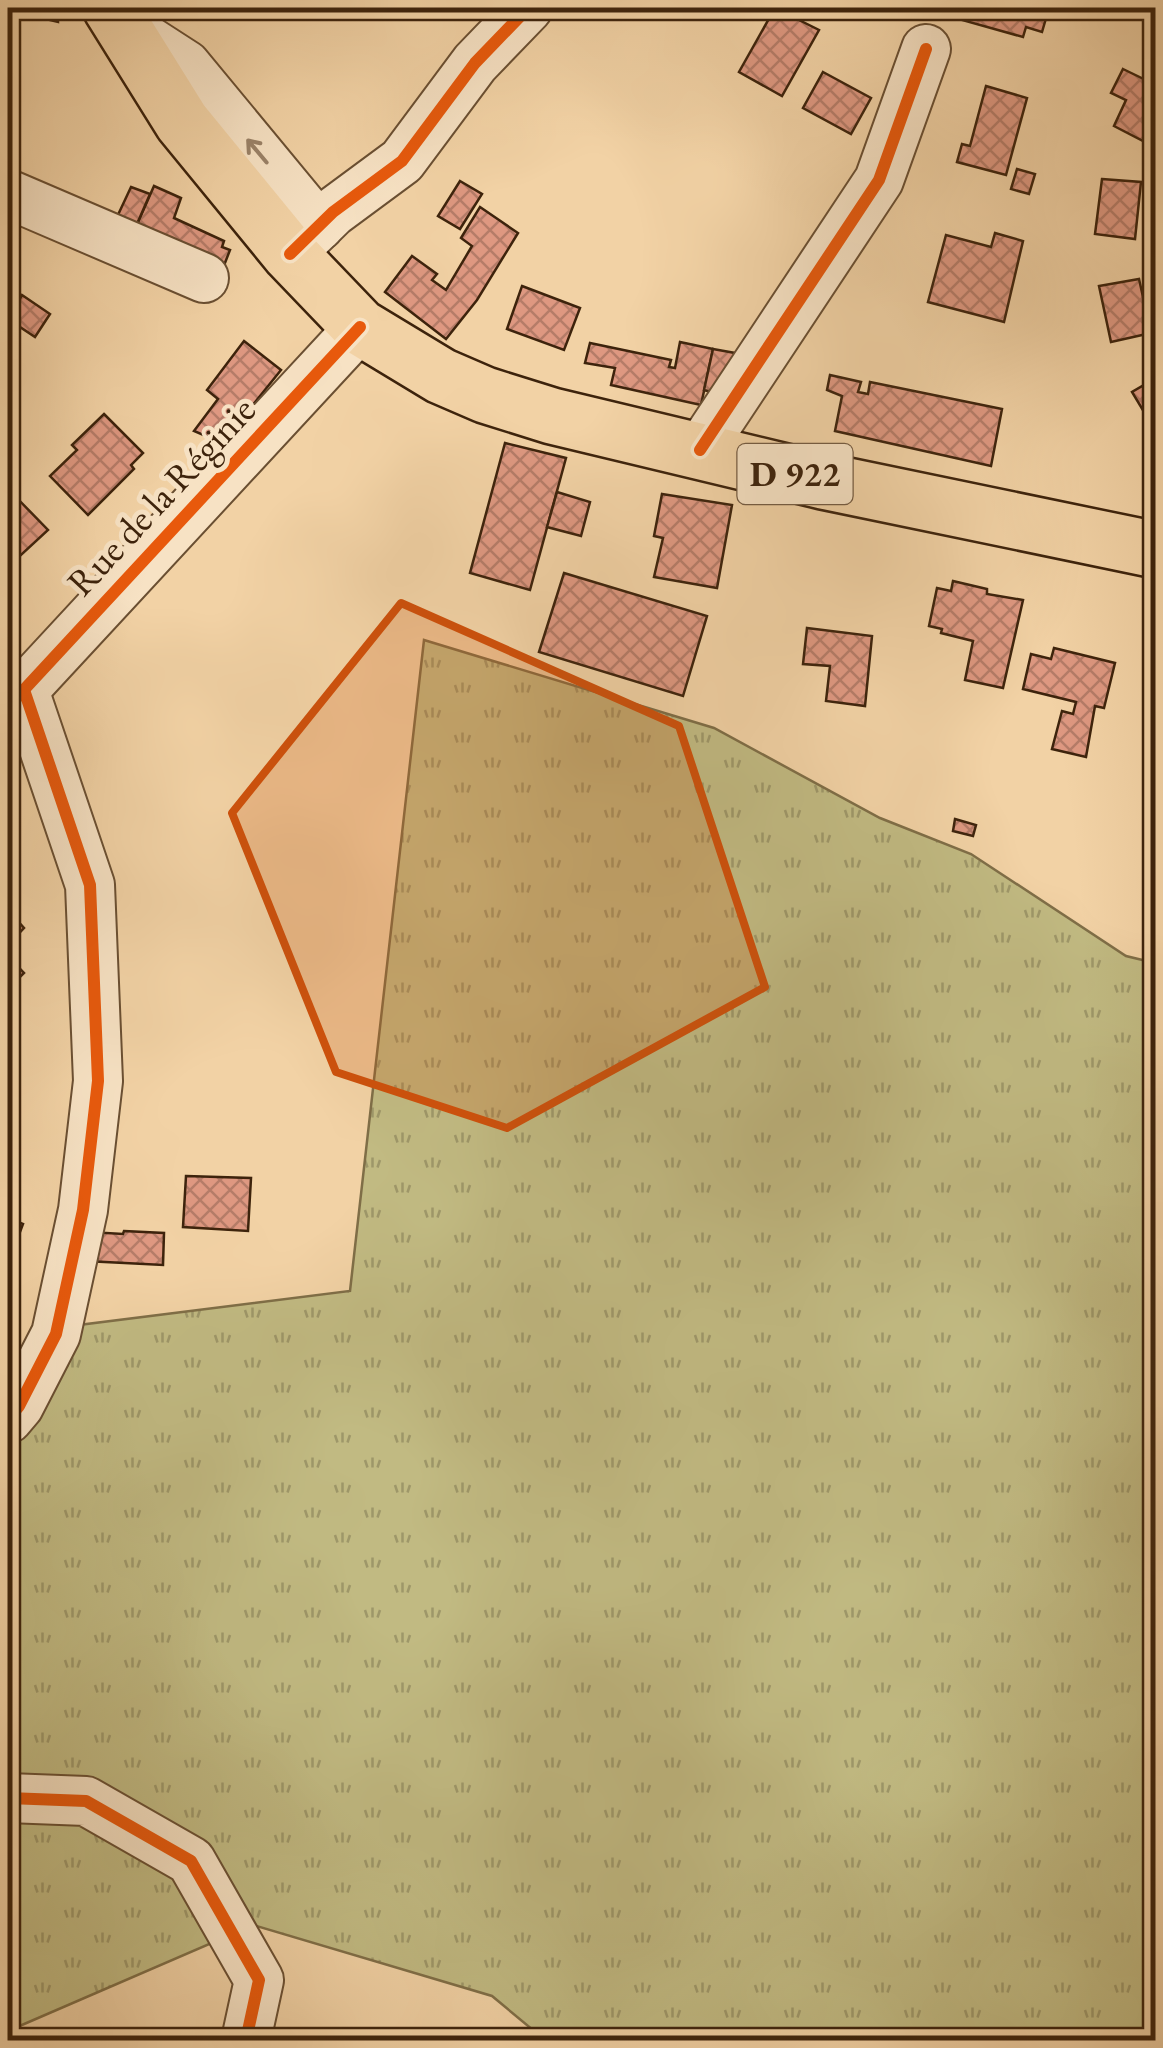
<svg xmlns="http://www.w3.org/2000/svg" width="1163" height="2048" font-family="'EB Garamond',serif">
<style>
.grass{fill:url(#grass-tufts);stroke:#7f6e47;stroke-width:2.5}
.building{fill:url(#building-cross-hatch);stroke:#3d230c;stroke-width:2.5}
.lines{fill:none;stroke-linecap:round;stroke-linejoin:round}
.minor-casing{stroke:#6a4f32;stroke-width:52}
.major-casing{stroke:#3d230c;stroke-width:60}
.minor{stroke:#f7e2c4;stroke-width:48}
.major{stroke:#f2d2a5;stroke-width:55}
.cycleway-casing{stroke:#f7e2c4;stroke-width:19}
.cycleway{stroke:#e8590c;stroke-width:12}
.oneway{stroke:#9a8268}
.marked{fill:#ce510c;fill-opacity:0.2;stroke:#ce510c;stroke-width:8;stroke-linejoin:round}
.labels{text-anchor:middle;stroke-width:10;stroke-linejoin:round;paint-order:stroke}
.shield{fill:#f7e2c4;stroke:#755c43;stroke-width:2.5}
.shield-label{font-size:35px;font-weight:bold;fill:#3d230c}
.street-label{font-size:38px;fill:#3d230c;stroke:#f7e2c4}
</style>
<defs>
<pattern id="grass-tufts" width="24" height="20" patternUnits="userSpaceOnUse" patternTransform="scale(2.5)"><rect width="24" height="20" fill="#c1ba82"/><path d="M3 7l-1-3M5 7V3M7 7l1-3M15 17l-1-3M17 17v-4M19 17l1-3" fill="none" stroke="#9e9769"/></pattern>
<pattern id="building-cross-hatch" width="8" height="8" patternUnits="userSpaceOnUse" patternTransform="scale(2.5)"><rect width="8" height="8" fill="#de9881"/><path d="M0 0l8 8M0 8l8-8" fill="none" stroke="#b57c68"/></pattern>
</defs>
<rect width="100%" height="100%" fill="#f2d2a5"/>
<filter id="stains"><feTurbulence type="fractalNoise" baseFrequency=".002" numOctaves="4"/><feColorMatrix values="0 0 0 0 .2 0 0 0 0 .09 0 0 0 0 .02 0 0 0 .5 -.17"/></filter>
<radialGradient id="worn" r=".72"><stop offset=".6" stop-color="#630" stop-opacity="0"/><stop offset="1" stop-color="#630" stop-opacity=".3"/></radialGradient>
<!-- grass -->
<polygon class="grass" points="424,640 714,728 880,818 971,854 1126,956 1155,963 1155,2040 545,2040 492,1996 253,1925 8,2031 8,1438 71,1326 350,1291"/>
<!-- building -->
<g class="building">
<polygon points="8,8 58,8 58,22 8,10"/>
<polygon points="775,8 819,30 782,96 739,72"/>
<polygon points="966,8 1049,8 1042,32 1026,27 1023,37 962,20"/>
<polygon points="1123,69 1156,85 1156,132 1149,144 1114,126 1126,100 1111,93"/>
<polygon points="823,72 871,98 851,134 803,108"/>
<polygon points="986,86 1027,98 1006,175 957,162 962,144 970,146"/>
<polygon points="1017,169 1035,174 1029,194 1011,189"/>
<polygon points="1102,179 1141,182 1135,239 1095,234"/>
<polygon points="460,181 482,194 460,229 438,216"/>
<polygon points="154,186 181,198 174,218 224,241 222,247 230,250 223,268 135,229"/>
<polygon points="131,187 150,194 137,224 117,217"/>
<polygon points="480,207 518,233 477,300 446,339 385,292 412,256 437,274 432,280 446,290 472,246 461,238"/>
<polygon points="995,233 1023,241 1004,322 928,302 946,235 991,247"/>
<polygon points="1139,279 1151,333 1111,342 1099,286"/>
<polygon points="522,286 580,308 564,350 507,329"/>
<polygon points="22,295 50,314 35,337 8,319"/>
<polygon points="244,341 281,370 222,443 194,431 218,399 207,390"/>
<polygon points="680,342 713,349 701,405 611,385 615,368 585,363 590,343 671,360 669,367 675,368"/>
<polygon points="713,349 746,355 719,394 704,390"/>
<polygon points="830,375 861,382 858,392 868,394 870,382 1002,409 991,466 835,431 842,396 827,390"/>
<polygon points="1156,378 1156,432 1132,392"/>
<polygon points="104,414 143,453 131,465 134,469 88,515 50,476 77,450 72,445"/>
<polygon points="505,443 566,458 530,590 470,573"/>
<polygon points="557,492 590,502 581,536 547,527"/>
<polygon points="662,494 732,505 717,588 654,577 663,538 654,536"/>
<polygon points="14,495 48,530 8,567 8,500"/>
<polygon points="564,573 707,616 683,696 539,652"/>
<polygon points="953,581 987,589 987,594 1023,600 1003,688 965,680 973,641 941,633 942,629 929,626 937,588 951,591"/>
<polygon points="807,628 872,636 865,706 826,701 830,666 803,664"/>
<polygon points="1054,648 1115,663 1104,708 1095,706 1086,757 1052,749 1062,711 1073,714 1076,702 1023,689 1031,654 1051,659"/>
<polygon points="955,819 976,825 973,836 953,831"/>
<polygon points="8,910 24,928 8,945"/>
<polygon points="8,956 24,973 8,989"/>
<polygon points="186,1176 251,1178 248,1231 183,1227"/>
<polygon points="8,1218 23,1224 8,1264"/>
<polygon points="124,1231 164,1233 163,1265 86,1261 90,1232 123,1234"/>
</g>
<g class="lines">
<defs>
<g id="minor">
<polyline points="121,23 186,65 319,226"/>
<polyline points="8,194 204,278"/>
<polyline points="290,254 333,212 402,161 475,63 528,8"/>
<polyline points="700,450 879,180 926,49"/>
<polyline points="8,707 360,327"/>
<polyline points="8,1419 19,1406 56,1334 83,1210 98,1081 90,885 24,690"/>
<polyline points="8,1798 86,1801 191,1861 259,1980 246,2040"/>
</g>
<polyline id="major" points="111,8 182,122 290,254 360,327 441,376 485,395 552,416 823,481 1156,550"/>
</defs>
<!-- minor casing -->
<use href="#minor" class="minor-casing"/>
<!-- major casing -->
<use href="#major" class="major-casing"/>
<!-- minor -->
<use href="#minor" class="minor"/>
<!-- major -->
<use href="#major" class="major"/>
<defs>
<g id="cycleway">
<polyline points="290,254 333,212 402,161 475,63 528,8"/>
<polyline points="700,450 879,180 926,49"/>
<polyline points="8,707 360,327"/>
<polyline points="8,1419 19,1406 56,1334 83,1210 98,1081 90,885 24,690"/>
<polyline points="8,1798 86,1801 191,1861 259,1980 246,2040"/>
</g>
</defs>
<!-- cycleway casing -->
<use href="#cycleway" class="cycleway-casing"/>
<!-- cycleway -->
<use href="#cycleway" class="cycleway"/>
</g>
<!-- one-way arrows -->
<defs><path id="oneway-shaft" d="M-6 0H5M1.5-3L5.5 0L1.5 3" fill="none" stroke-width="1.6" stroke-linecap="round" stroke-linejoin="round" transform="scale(2.5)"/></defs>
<use class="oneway" href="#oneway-shaft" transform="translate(257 151) rotate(-130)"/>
<!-- marked area -->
<path class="marked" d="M 401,603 L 679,726 L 765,987 L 507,1128 L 336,1072 L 232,813 Z"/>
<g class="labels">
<!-- shield labels -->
<rect class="shield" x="737.5" y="444" width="115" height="60" rx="8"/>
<g class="shield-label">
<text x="795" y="486">D 922</text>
</g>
<!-- street labels -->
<g class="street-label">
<text transform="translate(161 496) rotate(-47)" y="13">Rue de la Réginie</text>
</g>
</g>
<!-- margin -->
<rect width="1163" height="2048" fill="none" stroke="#f2d2a5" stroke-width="40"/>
<rect x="10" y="10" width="1143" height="2028" fill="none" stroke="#3d230c" stroke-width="5"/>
<rect x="20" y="20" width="1123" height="2008" fill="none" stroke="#3d230c" stroke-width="2.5"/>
<rect width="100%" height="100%" filter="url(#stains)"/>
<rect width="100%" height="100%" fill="url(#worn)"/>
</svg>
